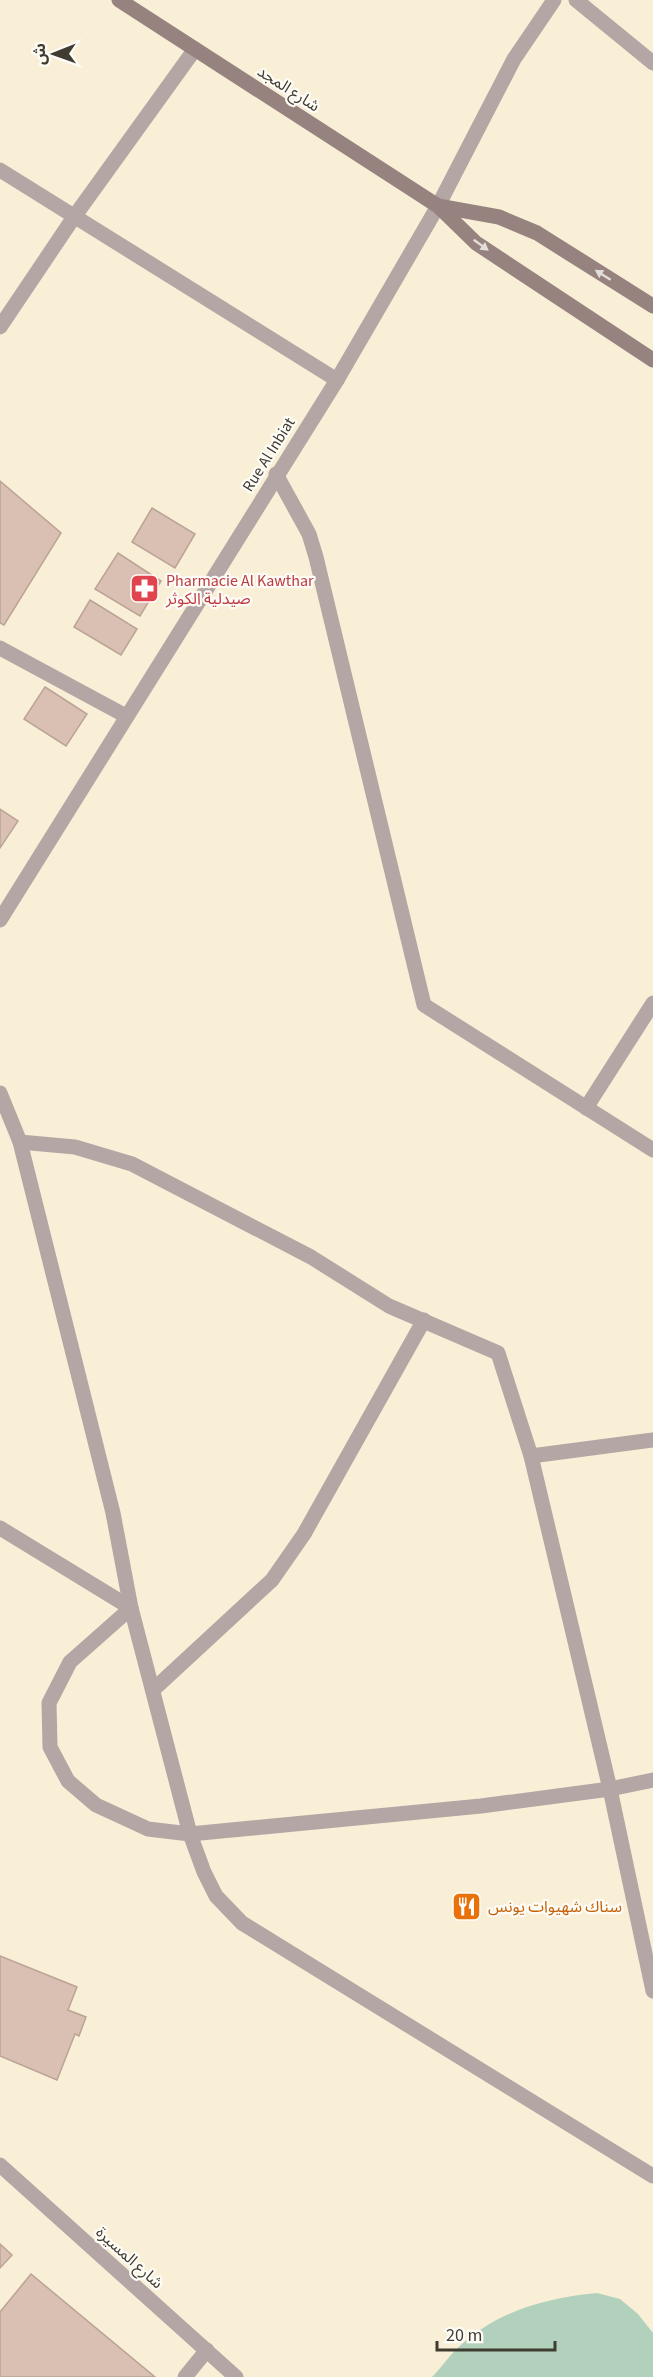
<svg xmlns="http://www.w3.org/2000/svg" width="653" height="2377" font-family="'Source Sans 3','Noto Sans Arabic',sans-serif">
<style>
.green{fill:#b1d1bd}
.building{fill:#d9c0b2;stroke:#bba395;stroke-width:1.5}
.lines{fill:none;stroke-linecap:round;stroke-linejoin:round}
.service{stroke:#b3a6a4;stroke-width:15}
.pedestrian{stroke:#b3a6a4;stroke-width:15}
.minor{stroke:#b3a6a4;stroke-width:15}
.tertiary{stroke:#b3a6a4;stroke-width:15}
.secondary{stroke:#968380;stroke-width:15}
.oneway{fill:#e4ded9}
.labels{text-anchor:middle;stroke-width:4.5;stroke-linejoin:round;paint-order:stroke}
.street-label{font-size:16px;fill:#403c32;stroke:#fefcf7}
.health-label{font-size:16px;fill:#be3a42;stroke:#fefcf7;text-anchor:start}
.food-label{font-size:16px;fill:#c56008;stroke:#fefcf7;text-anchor:start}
</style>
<rect width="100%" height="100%" fill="#f8efd6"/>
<!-- green -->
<path class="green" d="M 597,2293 L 620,2299 L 638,2314 L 653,2333 L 653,2377 L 432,2377 C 439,2370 444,2363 450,2356 C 488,2314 542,2298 597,2293 Z"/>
<!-- building -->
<g class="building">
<polygon points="0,481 61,533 4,625 0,623"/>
<polygon points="152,508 195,534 175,568 132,542"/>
<polygon points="118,553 161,581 140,616 95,589"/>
<polygon points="90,600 137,629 121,655 74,627"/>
<polygon points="45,687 87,714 66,746 24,719"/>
<polygon points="0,809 18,821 0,848"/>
<polygon points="0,1956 77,1987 68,2010 86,2017 79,2036 75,2034 57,2080 0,2056"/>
<polygon points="0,2244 12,2255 0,2268"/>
<polygon points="31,2274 155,2377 0,2377 0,2312"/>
</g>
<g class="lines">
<!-- service -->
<polyline class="service" points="131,1608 70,1662 49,1703 50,1747 68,1781 96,1805 148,1829 190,1834"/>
<!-- pedestrian -->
<polyline class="pedestrian" points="0,648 126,716"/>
<!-- minor -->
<g class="minor">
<polyline points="576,0 653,63"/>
<polyline points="0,170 337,380"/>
<polyline points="0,327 74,217 195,49"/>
<polyline points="276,474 309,534 316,557 424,1005 653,1150"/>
<polyline points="0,920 337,380 438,206 514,59 554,0"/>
<polyline points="0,1093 20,1142 113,1513 131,1608 190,1834 204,1872 216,1896 242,1923 653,2176"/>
<polyline points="586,1108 653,1003"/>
<polyline points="20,1142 75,1147 132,1164 311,1257 389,1306 498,1353 531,1456 610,1789 653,1991"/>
<polyline points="531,1456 653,1440"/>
<polyline points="0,1528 131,1608"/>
<polyline points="153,1690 272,1580 304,1534 424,1320"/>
<polyline points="190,1834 481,1806 610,1789 653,1780"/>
<polyline points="185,2377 207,2350"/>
</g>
<!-- tertiary -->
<polyline class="tertiary" points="0,2165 236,2377"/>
<!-- secondary -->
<g class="secondary">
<polyline points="119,0 438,206 476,243 653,360"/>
<polyline points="438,206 499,217 537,233 653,306"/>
</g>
</g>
<!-- one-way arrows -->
<defs><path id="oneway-solid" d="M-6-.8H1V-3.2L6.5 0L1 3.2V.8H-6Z" transform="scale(1.5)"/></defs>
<g class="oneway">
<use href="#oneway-solid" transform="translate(481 245) rotate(36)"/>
<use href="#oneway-solid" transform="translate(603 275) rotate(-148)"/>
</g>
<!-- icons -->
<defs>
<symbol id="pharmacy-square" viewBox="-11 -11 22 22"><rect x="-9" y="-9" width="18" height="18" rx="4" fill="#e0444e" stroke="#fefcf7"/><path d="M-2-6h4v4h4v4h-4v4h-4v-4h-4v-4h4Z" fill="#fff"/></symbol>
<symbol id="restaurant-square" viewBox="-11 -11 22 22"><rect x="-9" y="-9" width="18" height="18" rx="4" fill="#e8710a" stroke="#fefcf7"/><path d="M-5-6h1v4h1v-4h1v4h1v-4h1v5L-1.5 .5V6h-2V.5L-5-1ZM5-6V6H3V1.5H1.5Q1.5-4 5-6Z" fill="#fff"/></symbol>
</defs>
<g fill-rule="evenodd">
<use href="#pharmacy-square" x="128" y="572" width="33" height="33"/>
<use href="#restaurant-square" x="450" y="1890" width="33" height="33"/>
</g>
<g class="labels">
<!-- street labels -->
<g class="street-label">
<text transform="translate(289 88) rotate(33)" y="6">شارع المجد</text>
<text transform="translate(268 454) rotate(-58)" y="6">Rue Al Inbiat</text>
<text transform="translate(130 2257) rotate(42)" y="6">شارع المسيرة</text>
</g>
<!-- health labels -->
<g class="health-label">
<text x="166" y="586">Pharmacie Al Kawthar<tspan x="166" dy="18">صيدلية الكوثر</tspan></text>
</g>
<!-- food labels -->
<g class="food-label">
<text x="488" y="1912">سناك شهيوات يونس</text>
</g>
</g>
<!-- north arrow -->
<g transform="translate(54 54) rotate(269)" stroke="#fefcf7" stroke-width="4.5" paint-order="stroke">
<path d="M0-4.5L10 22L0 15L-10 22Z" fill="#403c32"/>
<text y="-9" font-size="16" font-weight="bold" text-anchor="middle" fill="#403c32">ش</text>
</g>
<!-- scale -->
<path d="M437 2341v9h118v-9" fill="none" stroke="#403c32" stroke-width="3"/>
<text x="446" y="2341" font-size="18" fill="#403c32" stroke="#fefcf7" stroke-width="4.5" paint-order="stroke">20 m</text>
</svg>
